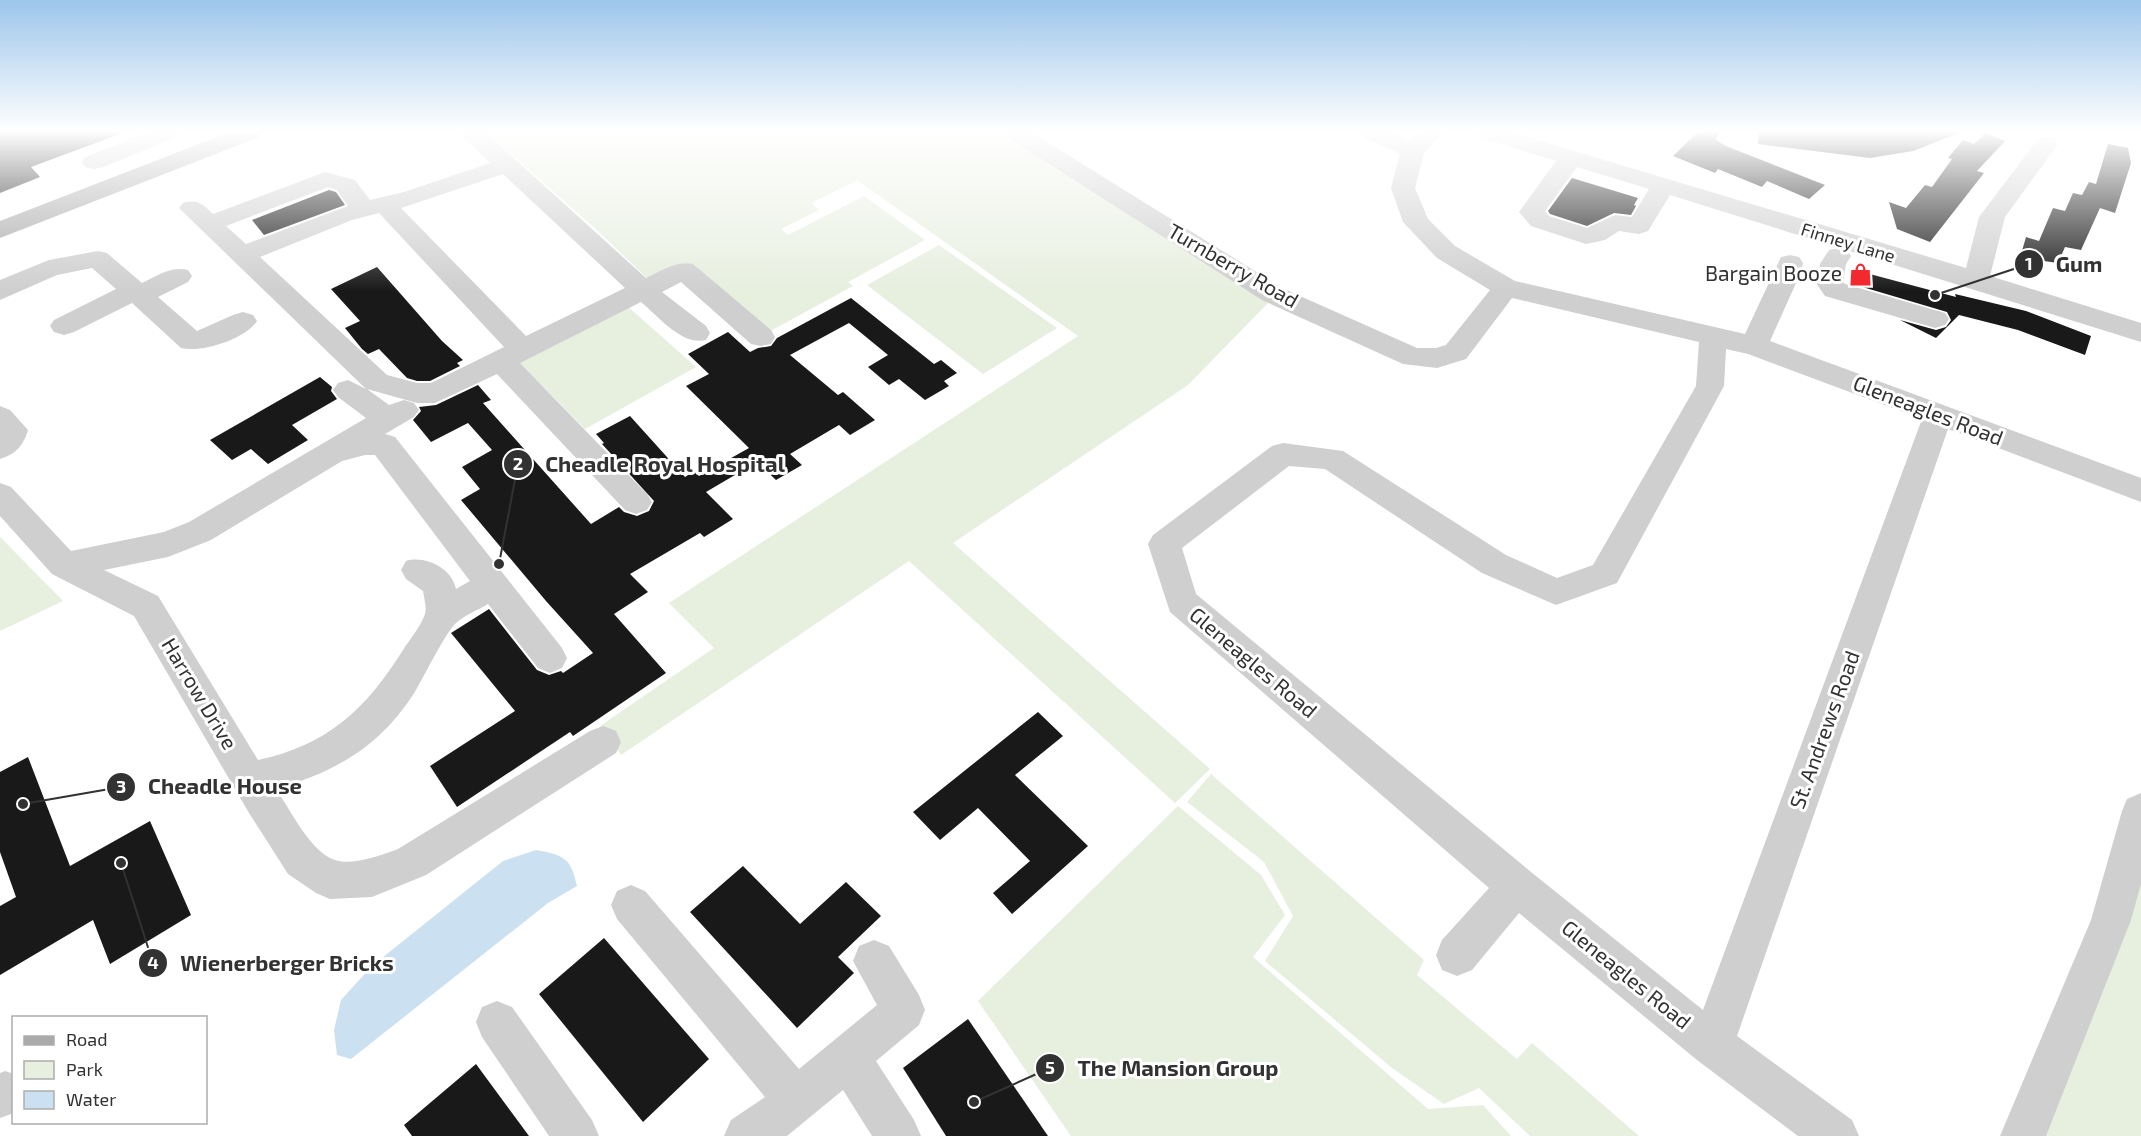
<svg xmlns="http://www.w3.org/2000/svg" width="2141" height="1136" font-family="'Exo 2',sans-serif">
<style>
.green{fill:#e7efdf}
.water{fill:#cbe0f0}
.building{fill:#191919}
.lines{fill:none;stroke-linecap:round;stroke-linejoin:round}
.minor{fill:#cfcfcf;fill-rule:evenodd}
.major{fill:#aaa;fill-rule:evenodd}
.labels{text-anchor:middle;stroke-width:6;stroke-linejoin:round;paint-order:stroke}
.far-street-label{font-size:18px;fill:#323232;stroke:#fff}
.street-label{font-size:21px;fill:#323232;stroke:#fff}
.poi-label{font-size:21px;fill:#323232;stroke:#fff;text-anchor:end}
.leader{fill:none;stroke:#323232;stroke-width:2}
.callout-dot{fill:#323232;stroke:#fff;stroke-width:2}
.mark-label{font-size:18px;text-anchor:middle;font-weight:bold;fill:#fff}
.callout-label{font-size:22px;text-anchor:middle;font-weight:bold;fill:#323232;stroke:#fff;stroke-width:6;stroke-linejoin:round;paint-order:stroke}
</style>
<rect width="100%" height="100%" fill="#fff"/>
<!-- green -->
<g class="green">
<polygon points="486,132 999,132 1270,301 1188,385 953,543 1210,769 1175,803 909,561 621,755 600,726 714,648 669,603 1078,336 857,180 811,203 819,210 781,229 788,235 864,196 925,240 848,282 853,286 765,334 694,272 652,283 597,230"/>
<polygon points="939,245 1057,328 983,374 867,285"/>
<polygon points="626,305 696,367 585,429 517,360"/>
<polygon points="0,537 63,601 0,631"/>
<polygon points="1211,774 1424,960 1417,975 1517,1059 1532,1043 1639,1136 1530,1136 1479,1088 1444,1104 1392,1068 1265,961 1293,916 1264,862 1187,802"/>
<polygon points="1178,806 1261,875 1285,915 1253,957 1428,1109 1483,1105 1511,1136 1071,1136 978,1001"/>
<polygon points="2141,857 2141,1136 2039,1136"/>
</g>
<!-- water -->
<path class="water" d="M 536,850 C 564,855 571,858 577,886 L 548,903 L 351,1059 L 337,1055 L 334,1030 L 341,1000 L 372,966 L 503,861 Z"/>
<!-- building -->
<g class="building">
<polygon points="0,132 119,132 120,134 31,167 40,177 0,193"/>
<polygon points="1698,132 1718,132 1716,140 1726,146 1825,185 1809,199 1767,181 1762,187 1718,169 1715,173 1673,156"/>
<polygon points="1759,132 1958,132 1959,133 1913,151 1870,158 1758,144"/>
<polygon points="1985,133 2005,141 1977,171 1984,173 1930,242 1897,229 1889,202 1906,208 1925,185 1932,187 1952,159 1948,158 1963,140 1974,144"/>
<polygon points="2108,144 2128,148 2131,163 2115,213 2100,208 2081,250 2065,247 2058,263 2044,261 2039,272 2018,265 2026,237 2039,241 2053,208 2065,211 2073,193 2082,195 2089,182 2096,184"/>
<polygon points="1572,178 1638,198 1634,205 1636,206 1631,215 1614,213 1587,226 1550,214 1548,211"/>
<polygon points="329,190 336,192 345,205 264,235 252,220"/>
<polygon points="377,267 442,341 463,360 457,363 460,366 430,381 417,381 407,378 379,349 368,354 362,349 345,328 360,321 331,289"/>
<polygon points="1851,269 1956,297 1955,294 2026,311 2091,336 2085,355 2018,330 1959,315 1936,338 1900,320 1936,330 1946,327 1951,320 1947,312 1849,283"/>
<polygon points="851,298 934,364 941,360 957,373 944,381 949,386 925,400 899,379 889,385 868,367 888,355 849,323 790,355 838,395 843,392 875,420 850,435 839,425 790,454 802,465 776,480 757,462 706,492 733,519 704,537 700,533 630,574 648,592 614,614 666,673 573,736 570,732 457,807 430,766 515,711 451,633 489,609 537,670 549,675 561,671 563,673 593,653 546,601 461,500 480,489 462,467 492,450 468,423 431,442 413,420 421,411 419,407 436,405 478,385 491,400 483,403 591,524 619,507 624,512 637,516 649,511 654,501 602,444 604,443 596,434 630,416 685,477 694,471 699,476 749,448 686,386 709,374 688,354 728,332 750,352 758,348 771,346 777,338"/>
<polygon points="320,377 332,387 331,391 337,399 292,425 308,440 268,464 251,449 232,460 210,440"/>
<polygon points="1038,712 1063,736 1015,775 1088,846 1012,914 993,893 1030,861 978,808 940,840 913,812"/>
<polygon points="28,757 70,866 150,821 191,915 110,964 93,920 0,975 0,906 16,897 0,852 0,772"/>
<polygon points="743,866 800,924 846,882 881,916 838,957 854,973 797,1028 690,912"/>
<polygon points="604,938 709,1059 643,1122 539,994"/>
<polygon points="968,1019 1048,1136 946,1136 903,1068"/>
<polygon points="476,1064 529,1136 412,1136 404,1125"/>
</g>
<g class="lines">
<!-- minor -->
<g class="minor">
<polygon points="149,132 181,132 177,137 103,167 94,169 85,167 82,162 85,157"/>
<path d="M 459,132 L 485,132 L 646,278 C 661,271 676,260 693,264 L 771,330 L 775,337 L 771,344 L 761,346 L 751,344 L 681,282 L 662,292 L 706,326 L 710,333 L 706,340 C 682,346 659,317 641,302 L 520,363 L 647,494 L 652,502 L 647,510 L 636,514 L 625,510 L 497,374 L 435,403 L 417,403 L 367,389 L 389,405 L 404,400 L 414,403 L 419,410 L 414,417 L 385,434 L 395,437 L 562,648 L 567,658 L 562,668 L 550,673 L 538,668 L 488,604 C 478,610 465,615 456,623 C 445,633 423,679 413,695 C 379,747 335,772 276,789 C 290,809 311,853 335,860 C 351,866 382,855 398,849 L 590,731 L 603,726 L 616,731 L 621,742 L 616,753 L 426,875 L 372,897 L 330,899 L 316,893 L 288,874 L 249,813 L 134,616 L 52,574 L 0,516 L 0,483 L 11,487 L 71,551 L 164,532 L 189,522 L 366,418 L 338,397 L 333,390 L 338,383 L 348,380 L 366,389 L 179,208 L 183,203 C 197,199 203,204 213,214 L 325,172 L 355,180 L 370,200 L 404,192 L 490,163 ZM 503,174 L 625,288 L 526,336 L 401,208 ZM 328,187 L 337,190 L 348,206 L 246,244 L 226,226 ZM 379,213 L 504,347 L 431,383 L 417,383 L 387,375 L 260,257 L 352,220 ZM 365,455 L 375,455 L 470,581 L 456,589 C 452,568 425,555 406,561 L 401,570 L 406,579 L 423,591 C 424,598 427,608 425,614 C 421,626 410,639 403,650 C 366,709 328,745 258,760 L 158,596 L 104,570 L 168,557 L 211,540 L 342,461 Z"/>
<path d="M 1003,132 L 1031,132 L 1282,288 L 1417,348 L 1436,348 L 1446,345 L 1490,290 L 1437,258 L 1403,222 L 1391,188 L 1400,154 L 1364,137 L 1360,132 L 1391,132 L 1410,141 L 1419,132 L 1444,132 L 1424,153 L 1415,188 L 1428,219 L 1455,246 L 1515,281 L 1745,334 L 1781,257 L 1790,255 L 1799,257 L 1803,263 L 1800,274 L 1770,341 L 2141,478 L 2141,502 L 1948,429 L 1737,1036 L 1852,1120 L 1859,1136 L 1798,1136 L 1697,1060 L 1519,913 L 1472,970 L 1457,976 L 1442,970 L 1436,955 L 1442,940 L 1489,888 L 1170,612 L 1148,544 L 1153,535 L 1272,446 L 1283,443 L 1343,451 L 1506,555 L 1557,578 L 1593,565 L 1696,386 L 1699,342 L 1512,298 L 1466,359 L 1437,368 L 1403,364 L 1262,300 L 1007,137 ZM 1726,349 L 1748,354 L 1922,419 L 1703,1010 L 1531,872 L 1196,594 L 1182,548 L 1289,466 L 1325,469 L 1482,573 L 1556,605 L 1617,583 L 1724,386 Z"/>
<path d="M 1475,132 L 1511,132 L 1966,268 L 1979,217 L 2038,139 L 2046,137 L 2054,139 L 2058,144 L 2005,217 L 1990,276 L 2141,323 L 2141,342 L 1670,195 L 1648,231 L 1639,234 L 1619,231 L 1605,240 L 1586,244 L 1531,226 L 1519,212 L 1556,161 L 1479,137 ZM 1577,167 L 1649,189 L 1632,217 L 1615,215 L 1587,228 L 1549,216 L 1545,211 Z"/>
<polygon points="1838,248 1847,250 1851,256 1846,264 1843,282 1845,284 1945,313 1949,319 1945,325 1935,328 1825,296 1816,283 1820,264 1829,250"/>
<path d="M 98,251 L 107,253 L 142,283 C 157,276 171,266 188,270 L 192,276 L 188,282 L 158,297 L 197,331 L 233,315 L 243,312 L 253,315 L 257,321 C 245,339 202,353 181,348 L 132,303 L 74,332 L 64,335 L 54,332 L 50,326 L 54,320 L 116,289 L 92,268 L 57,275 L 0,300 L 0,280 L 49,260 Z"/>
<path d="M 0,406 L 10,410 L 28,430 C 23,446 16,454 0,459 Z"/>
<polygon points="2141,793 2141,884 2131,920 2046,1136 2000,1136 2091,920 2122,811 2127,799"/>
<polygon points="631,885 645,891 799,1069 877,1005 853,961 859,946 874,940 889,946 919,995 925,1010 919,1025 876,1061 914,1120 921,1136 872,1136 843,1090 787,1136 724,1136 731,1120 765,1097 617,919 611,905 617,891"/>
<polygon points="497,1001 512,1007 592,1120 599,1136 549,1136 482,1037 476,1022 482,1007"/>
<polygon points="5,1071 14,1074 14,1113 0,1118 0,1073"/>
</g>
<!-- major -->
<polygon class="major" points="230,132 263,132 259,137 0,238 0,221"/>
</g>
<!-- sky -->
<linearGradient id="sky" x2="0" y2="1"><stop stop-color="#9cc6eb"/><stop offset="0.45" stop-color="#fff"/><stop offset="1" stop-color="#fff" stop-opacity="0"/></linearGradient>
<rect width="2141" height="291" fill="url(#sky)"/>
<!-- icons -->
<defs>
<symbol id="shop-bare" viewBox="-9 -9 18 18"><path d="M-5-2.5h2.3a2.7 3.5 0 0 1 5.4 0H5L5.5 6h-11ZM-1.5-2.5h3a1.5 2.3 0 0 0-3 0Z" fill="#f32930" stroke="#fff" stroke-width="2.5" paint-order="stroke"/></symbol>
</defs>
<g fill-rule="evenodd">
<use href="#shop-bare" x="1844" y="258" width="33" height="33"/>
</g>
<g class="labels">
<!-- far-street labels -->
<g class="far-street-label">
<text transform="translate(1848 243) rotate(17)" y="6">Finney Lane</text>
</g>
<!-- street labels -->
<g class="street-label">
<text transform="translate(1233 266) rotate(30)" y="7">Turnberry Road</text>
<text transform="translate(1928 411) rotate(21)" y="7">Gleneagles Road</text>
<text transform="translate(1253 663) rotate(40)" y="7">Gleneagles Road</text>
<text transform="translate(199 694) rotate(59)" y="7">Harrow Drive</text>
<text transform="translate(1825 730) rotate(-70)" y="7">St. Andrews Road</text>
<text transform="translate(1626 975) rotate(39)" y="7">Gleneagles Road</text>
</g>
<!-- poi labels -->
<g class="poi-label">
<text x="1842" y="281">Bargain Booze</text>
</g>
</g>
<!-- callouts -->
<path class="leader" d="M1935 295L2029 264M499 564L518 464M23 804L121 787M121 863L153 963M974 1102L1050 1068"/>
<g class="callout-dot">
<circle cx="1935" cy="295" r="6"/>
<circle cx="499" cy="564" r="6"/>
<circle cx="23" cy="804" r="6"/>
<circle cx="121" cy="863" r="6"/>
<circle cx="974" cy="1102" r="6"/>
<circle cx="2029" cy="264" r="15"/>
<circle cx="518" cy="464" r="15"/>
<circle cx="121" cy="787" r="15"/>
<circle cx="153" cy="963" r="15"/>
<circle cx="1050" cy="1068" r="15"/>
</g>
<g class="mark-label">
<text x="2029" y="270">1</text>
<text x="518" y="470">2</text>
<text x="121" y="793">3</text>
<text x="153" y="969">4</text>
<text x="1050" y="1074">5</text>
</g>
<g class="callout-label">
<text x="2079" y="272">Gum</text>
<text x="665" y="472">Cheadle Royal Hospital</text>
<text x="225" y="794">Cheadle House</text>
<text x="287" y="971">Wienerberger Bricks</text>
<text x="1178" y="1076">The Mansion Group</text>
</g>
<!-- legend -->
<rect x="12" y="1016" width="195" height="108" fill="#ffffff" stroke="#adadad" stroke-width="1.5"/>
<rect x="24" y="1036" width="30" height="9" fill="#aaaaaa" stroke="#adadad" stroke-width="1.5"/>
<text x="66" y="1046" font-size="18" fill="#323232">Road</text>
<rect x="24" y="1061" width="30" height="18" fill="#e7efdf" stroke="#adadad" stroke-width="1.5"/>
<text x="66" y="1076" font-size="18" fill="#323232">Park</text>
<rect x="24" y="1091" width="30" height="18" fill="#cbe0f0" stroke="#adadad" stroke-width="1.5"/>
<text x="66" y="1106" font-size="18" fill="#323232">Water</text>
</svg>
